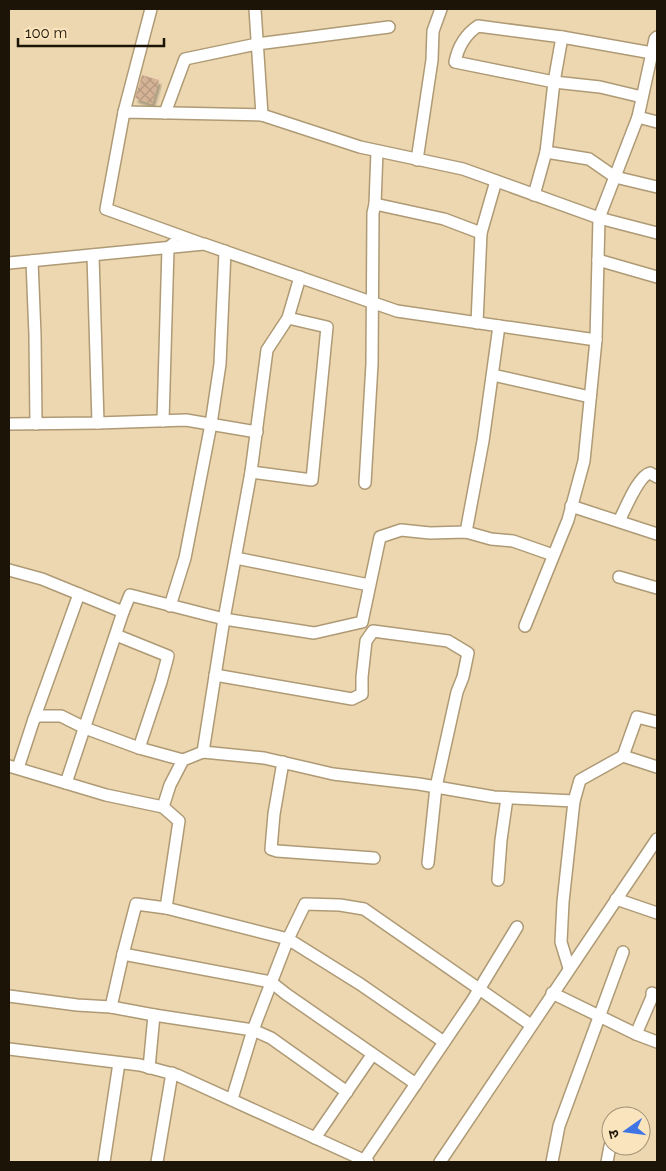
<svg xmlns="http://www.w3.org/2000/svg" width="666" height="1171" font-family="Raleway,'Noto Sans Devanagari',sans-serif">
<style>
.building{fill:url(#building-cross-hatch);filter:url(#shadow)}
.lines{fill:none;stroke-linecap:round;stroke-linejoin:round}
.minor-casing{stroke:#ae9a75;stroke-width:14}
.minor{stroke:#fff;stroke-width:11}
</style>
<defs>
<pattern id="building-cross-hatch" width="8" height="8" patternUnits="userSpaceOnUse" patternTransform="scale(1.25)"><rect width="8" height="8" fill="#d5b396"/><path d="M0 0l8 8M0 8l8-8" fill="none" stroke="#b69980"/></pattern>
<filter id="shadow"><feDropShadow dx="2.5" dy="4.5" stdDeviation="1" flood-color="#0004"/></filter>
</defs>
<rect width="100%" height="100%" fill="#ecd7b1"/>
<!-- building -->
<polygon class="building" points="142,75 159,80 152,104 135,98"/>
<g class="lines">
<defs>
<g id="minor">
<polyline points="255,9 262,115 360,147 463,169 599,218 657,233"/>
<polyline points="657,37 655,39 638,117 657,122"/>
<path d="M 642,97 L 600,87 L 554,82 L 455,62 C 458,47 466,34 478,26 L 562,37 L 652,53"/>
<polyline points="124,112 151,9"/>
<polyline points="165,113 185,59 257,44 389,27"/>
<polyline points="546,152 589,159 615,177 657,187"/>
<polyline points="417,160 432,60 433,31 441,9"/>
<polyline points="534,195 546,152 554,82 562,37"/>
<polyline points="375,204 444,219 481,233"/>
<polyline points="200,243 106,209 124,112 262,115"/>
<polyline points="93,255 98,423"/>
<polyline points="598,260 657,277"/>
<polyline points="32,261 35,335 36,424"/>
<polyline points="9,263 204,244 397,311 596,340 599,218 638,117"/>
<polyline points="300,277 288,318 267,350 251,472 224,619 203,752 264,758 333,774 419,784 494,797 574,801 580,780 623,756 657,767"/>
<polyline points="477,323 481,233 496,181"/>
<polyline points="493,375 590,397"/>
<polyline points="163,421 168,248 173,244"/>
<polyline points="9,424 98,423 186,420 257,432"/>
<polyline points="251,472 312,480 327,327 288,318"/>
<polyline points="365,483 372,364 373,213 375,204 377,151"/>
<polyline points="571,506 657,534"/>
<path d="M 619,521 C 625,510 638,476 650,473 L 657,477"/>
<polyline points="466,532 483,441 499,326"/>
<polyline points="236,558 369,585"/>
<polyline points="9,570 42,579 123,612 130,595 224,619 314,633 362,622 380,537 401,530 430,533 466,532 491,539 513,541 553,555"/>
<polyline points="619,577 657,588"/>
<polyline points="170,606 185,558 211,424 220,364 225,251"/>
<polyline points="525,626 568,520 584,461 596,340"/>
<polyline points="116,635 168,656 161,682 139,748"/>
<polyline points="215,675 352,699 362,694 362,677 366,641 373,631 448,641 468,653 463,677 457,692 436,787 428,863"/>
<polyline points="34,719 79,594"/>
<polyline points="623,756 637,717 657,722"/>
<polyline points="283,762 274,814 271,849 277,851 374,858"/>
<polyline points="9,766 106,795 163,807 170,785 183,760 203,752"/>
<polyline points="18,768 34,719 38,716 61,716 85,728 139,748 183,760"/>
<polyline points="66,783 123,612"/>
<polyline points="163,807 179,821 166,908 136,904 123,954 271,982 286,994 416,1084"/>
<polyline points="498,880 501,840 507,798"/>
<polyline points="616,899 657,913"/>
<polyline points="166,908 288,939 305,904 340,905 364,909 531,1025"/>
<polyline points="123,954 111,1007 154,1015 149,1068"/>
<polyline points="569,968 561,942 563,902 574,801"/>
<polyline points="552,993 636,1034 657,1042"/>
<polyline points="9,996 77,1005 111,1007"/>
<polyline points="154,1015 253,1030 271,1038 347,1092"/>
<polyline points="636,1034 652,997 652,993"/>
<polyline points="9,1049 140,1065 177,1075 368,1162"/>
<polyline points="232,1099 253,1030 288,939 360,984 444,1042"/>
<polyline points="315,1138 372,1055"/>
<polyline points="104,1162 119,1063"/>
<polyline points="157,1162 172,1073"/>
<polyline points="363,1162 472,1001 517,927"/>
<polyline points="440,1162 657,839"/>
<polyline points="552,1162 559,1126 623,952"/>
<polyline points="607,1162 610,1146"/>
</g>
</defs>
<!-- minor casing -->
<use href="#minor" class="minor-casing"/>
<!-- minor -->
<use href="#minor" class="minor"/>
</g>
<!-- border -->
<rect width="666" height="1171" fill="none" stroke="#1c1507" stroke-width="20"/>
<!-- north arrow -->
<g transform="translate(626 1131) rotate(256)"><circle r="24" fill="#fae4bd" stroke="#a19174"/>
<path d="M0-4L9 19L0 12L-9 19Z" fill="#3e74e4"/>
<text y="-8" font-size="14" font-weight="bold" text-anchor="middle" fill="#1c1507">उ</text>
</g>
<!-- scale -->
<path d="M18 38v8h146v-8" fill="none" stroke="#1c1507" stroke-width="2.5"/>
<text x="25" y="38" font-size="15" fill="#1c1507" stroke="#fae4bd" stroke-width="4" paint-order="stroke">100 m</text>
</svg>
